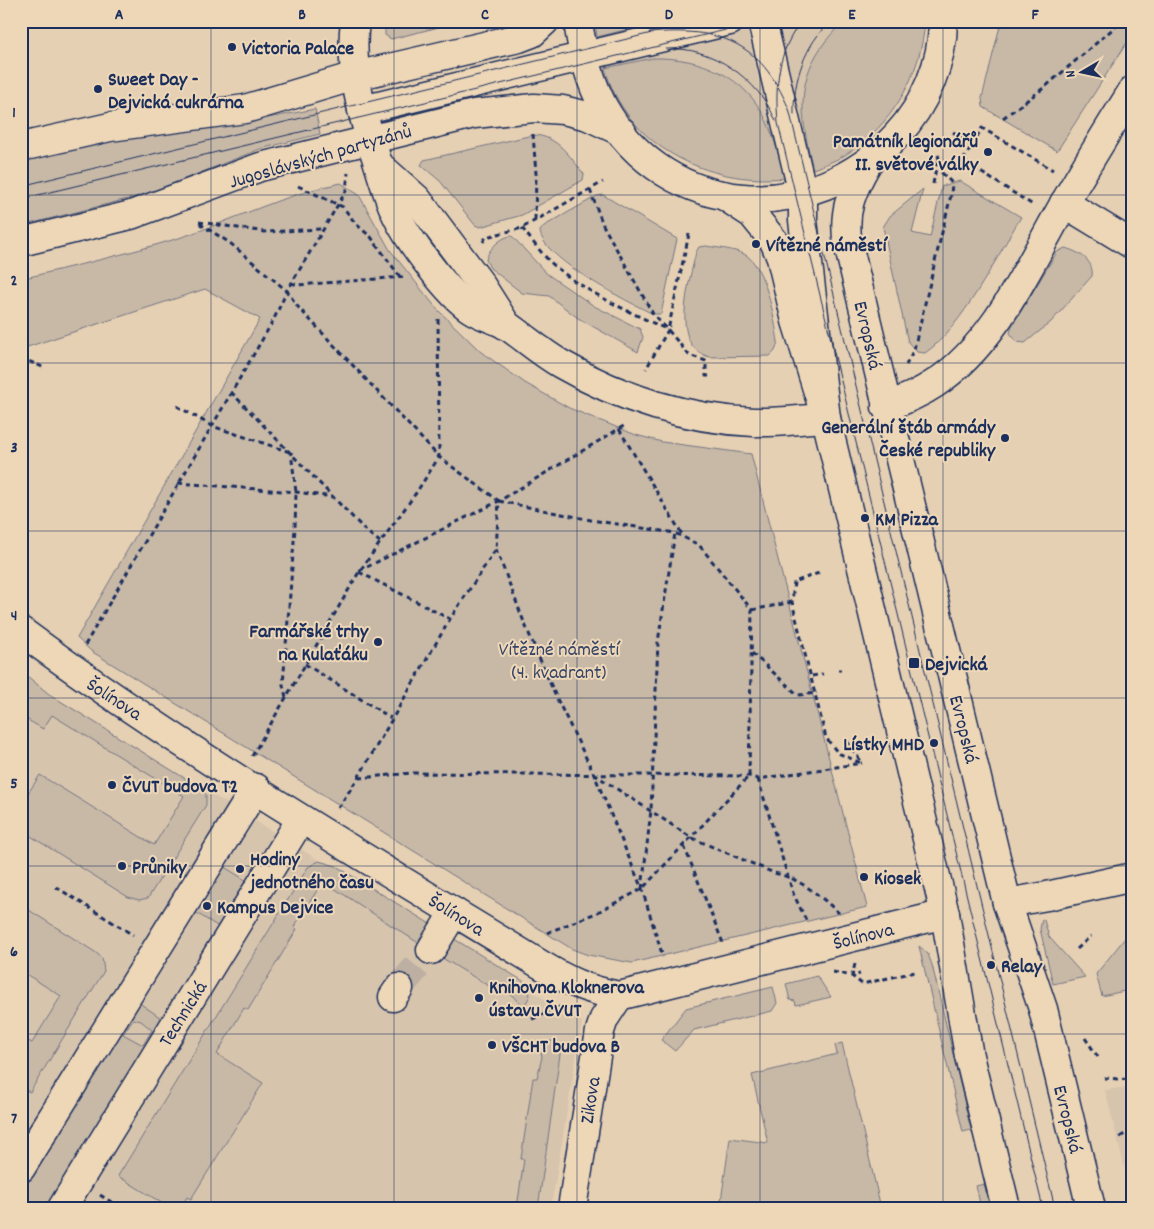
<svg xmlns="http://www.w3.org/2000/svg" width="1154" height="1229" font-family="Dekko,sans-serif">
<style>
.built{fill:#d7c4ad}
.green{fill:#c8b9a7;stroke:#727482;fill-rule:evenodd}
.lines{fill:none;stroke-linecap:round;stroke-linejoin:round}
.minor-tunnel{stroke:#bdb0a2;stroke-width:28;stroke-dasharray:28 14;stroke-linecap:butt}
.minor-casing{stroke:#1b2f5e;stroke-width:31}
.major-casing{stroke:#1b2f5e;stroke-width:31}
.path{stroke:#1b2f5e;stroke-width:3;stroke-dasharray:5 4;stroke-linecap:butt}
.minor{stroke:#eed7b7;stroke-width:28}
.major{stroke:#eed7b7;stroke-width:28}
.tram{stroke:#1b2f5e;stroke-width:1}
.grid{fill:none;stroke:#1b2f5e;stroke-width:1;stroke-opacity:0.55}
.poi-dot{fill:#1b2f5e;stroke:#eed7b7;stroke-width:2}
.labels{text-anchor:middle;stroke-width:4;stroke-linejoin:round;paint-order:stroke}
.poi-label{font-size:20px;font-weight:bold;fill:#1b2f5e;stroke:#eed7b7;text-anchor:start}
.street-label{font-size:20px;fill:#1b2f5e;stroke:#eed7b7}
.park-label{font-size:20px;fill:#354469;stroke:#eed7b7}
.neatline{fill:none;stroke:#1b2f5e;stroke-width:2}
.grid-label{font-size:16px;text-anchor:middle;font-weight:bold;fill:#1b2f5e}
</style>
<rect width="100%" height="100%" fill="#e6d0b3"/>
<filter id="ink" filterUnits="userSpaceOnUse"><feTurbulence type="fractalNoise" baseFrequency=".02" numOctaves="2"/><feDisplacementMap in="SourceGraphic" scale="10" xChannelSelector="R" yChannelSelector="G"/><feConvolveMatrix kernelMatrix="1 2 1 2 8 2 1 2 1" color-interpolation-filters="sRGB"/></filter>
<g filter="url(#ink)">
<!-- built -->
<g class="built">
<polygon points="661,21 844,21 830,35 803,127 813,169 785,178 774,138 757,105 731,78 714,68 653,58 605,68 597,37"/>
<polygon points="21,671 49,694 582,1022 551,1208 21,1208"/>
<polygon points="1127,1087 1133,1087 1133,1202 1105,1090"/>
</g>
<!-- green -->
<g class="green">
<polygon points="385,21 463,21 391,39 385,35"/>
<polygon points="595,21 661,21 597,37"/>
<path d="M 844,21 L 925,21 C 921,76 892,126 845,155 C 835,161 824,165 813,169 C 798,107 794,69 844,21 Z"/>
<polygon points="1005,21 1133,21 1133,33 1057,151 983,107 982,98 999,30"/>
<path d="M 653,58 C 701,57 746,76 767,122 C 775,140 780,159 785,178 C 708,186 626,146 605,68 Z"/>
<polygon points="315,109 320,134 260,149 147,194 21,226 21,158 102,140 252,121"/>
<path d="M 533,135 C 558,136 569,156 584,174 L 583,180 L 522,215 L 480,227 L 475,225 L 440,181 L 421,165 L 424,160 Z"/>
<path d="M 960,181 L 1021,217 C 997,256 962,328 925,353 L 917,352 L 908,342 L 883,227 L 890,216 L 923,189 L 912,233 L 930,237 L 942,186 Z"/>
<path d="M 341,183 L 359,195 L 390,250 L 437,309 L 481,352 L 525,383 L 569,408 L 636,435 L 662,442 L 751,454 L 867,907 L 632,963 L 588,955 L 572,949 L 91,651 L 77,638 L 260,319 L 205,289 L 21,349 L 21,279 C 74,266 127,254 179,238 C 234,220 284,194 341,183 Z"/>
<path d="M 603,195 L 677,239 L 661,314 L 653,314 C 629,302 542,259 540,231 L 544,226 L 597,196 Z"/>
<path d="M 512,236 L 547,274 L 594,306 L 640,329 L 643,337 L 638,352 L 578,318 L 549,296 L 522,293 L 490,268 L 486,260 C 488,249 502,236 512,236 Z"/>
<path d="M 706,246 C 718,248 733,249 744,254 C 765,264 775,320 778,342 L 775,351 L 770,356 L 710,357 C 668,347 690,280 696,252 L 699,247 Z"/>
<path d="M 1065,248 C 1079,252 1094,260 1092,276 L 1051,322 L 1025,343 L 1017,342 L 1010,333 L 1012,326 L 1057,252 Z"/>
<polygon points="21,671 49,694 202,789 206,795 206,805 148,898 139,900 128,897 21,830 21,804 40,775 154,845 184,796 52,715 43,729 21,716"/>
<polygon points="319,861 336,866 435,927 423,946 323,881 294,927 297,929 248,1010 244,1008 217,1054 263,1083 191,1199 187,1197 180,1208 170,1208 118,1176 308,867"/>
<polygon points="218,863 250,883 222,929 190,909"/>
<polygon points="21,905 95,952 102,958 104,971 30,1092 21,1088 21,1037 32,1043 61,996 21,971"/>
<polygon points="1042,919 1044,920 1049,937 1085,977 1053,984 1040,929"/>
<polygon points="1133,932 1133,989 1102,996 1096,974 1129,933"/>
<polygon points="451,937 528,984 530,996 523,1008 513,996 494,985 492,988 439,956"/>
<polygon points="919,946 928,954 932,965 971,1130 963,1132"/>
<polygon points="817,976 831,997 796,1005 795,1001 790,1000 786,984"/>
<polygon points="773,987 777,1003 772,1011 694,1030 675,1051 661,1040 686,1008"/>
<path d="M 135,1000 L 167,1022 L 52,1208 L 21,1208 L 21,1185 ZM 133,1019 L 141,1021 L 152,1030 L 143,1045 L 123,1034 Z"/>
<polygon points="554,1041 557,1043 560,1054 538,1208 517,1208 524,1159 521,1159 533,1078 537,1078 542,1057 539,1042"/>
<polygon points="842,1043 881,1208 720,1208 730,1138 768,1143 752,1075 837,1054 835,1045"/>
<polygon points="984,1184 990,1208 981,1208 976,1186"/>
</g>
<g class="lines">
<!-- minor-tunnel -->
<polyline class="minor-tunnel" points="399,988 431,950"/>
<defs>
<g id="minor">
<path d="M 355,21 C 349,67 361,111 375,154 C 382,175 388,199 398,218 C 410,242 449,295 471,309 C 483,317 497,319 509,327 C 526,339 542,353 561,364 C 620,398 686,419 754,422 C 778,423 802,419 826,418 L 803,220 L 803,194 L 762,21"/>
<polyline points="362,110 730,21"/>
<polyline points="381,167 417,199 479,282 507,326"/>
<polyline points="1064,203 1133,245"/>
<path d="M 886,407 C 902,401 919,394 934,384 C 994,345 1026,271 1060,211 C 1083,170 1108,130 1133,90"/>
<path d="M 21,631 C 186,753 364,857 538,963 C 568,981 584,989 619,996 L 945,914"/>
<polyline points="1007,903 1047,896 1133,877"/>
<polyline points="431,950 454,912"/>
<polyline points="393,997 399,988"/>
<polyline points="21,1168 256,788"/>
<polyline points="62,1208 301,819"/>
<polyline points="572,1208 600,1031 604,1019 619,996"/>
</g>
<g id="major">
<path d="M 578,21 C 582,52 589,80 604,108 C 668,220 813,227 897,135 C 925,105 943,62 943,21"/>
<polyline points="21,147 110,127 245,109 355,76 519,38 532,33 545,21"/>
<path d="M 868,162 C 852,189 842,212 848,244 L 1007,903 L 1043,1009 L 1091,1208"/>
<polyline points="723,195 752,214 774,241 781,258 796,321 826,418 945,914 969,1056 1006,1208"/>
<polyline points="21,242 131,215 260,167 474,114 534,108 563,110 588,116 622,132"/>
</g>
</defs>
<!-- minor casing -->
<use href="#minor" class="minor-casing"/>
<!-- major casing -->
<use href="#major" class="major-casing"/>
<!-- path -->
<g class="path">
<polyline points="1003,118 1045,87 1122,21"/>
<polyline points="953,132 972,145 963,161 1033,205"/>
<polyline points="533,134 536,174 535,220"/>
<polyline points="972,145 982,128 1053,170"/>
<polyline points="933,184 938,157"/>
<polyline points="298,186 343,207 356,224 371,237 401,278"/>
<polyline points="590,190 603,225 653,314 666,328"/>
<polyline points="199,222 265,232 322,229"/>
<path d="M 522,228 C 533,242 544,257 557,268 C 591,295 630,312 668,330 L 646,369"/>
<polyline points="689,234 668,330 689,355 706,361 706,376 711,376"/>
<polyline points="483,242 486,237 522,228 603,182"/>
<polyline points="291,283 298,285 403,277"/>
<polyline points="21,358 45,368"/>
<polyline points="906,365 914,349 951,195 952,183 942,173 938,154"/>
<polyline points="231,392 367,532 380,542"/>
<polyline points="177,406 212,426 290,452"/>
<polyline points="619,429 683,536"/>
<polyline points="178,483 296,492 333,497"/>
<polyline points="499,501 591,520 675,533 699,545 752,610 749,776 642,889 596,913 544,934"/>
<polyline points="496,549 524,622 556,697 594,774 642,889 663,957"/>
<polyline points="359,571 499,501 627,424"/>
<polyline points="359,572 450,619"/>
<polyline points="819,573 794,582 792,602 826,738 838,753 861,763"/>
<polyline points="21,598 27,604"/>
<polyline points="752,610 792,602"/>
<polyline points="85,645 273,321 287,291 230,243 197,222"/>
<polyline points="752,653 798,695 817,693"/>
<polyline points="305,664 391,718"/>
<polyline points="838,670 841,670"/>
<polyline points="812,676 823,674"/>
<polyline points="286,697 283,685 295,528 296,492 291,452"/>
<polyline points="847,741 862,763"/>
<polyline points="252,756 359,572 416,493 439,457 438,316"/>
<path d="M 594,774 L 692,838 L 774,873 C 800,878 820,896 839,913"/>
<polyline points="359,778 412,773 749,776 758,779 862,763"/>
<polyline points="758,779 793,893 806,920"/>
<polyline points="338,808 358,778 450,619 496,549 499,501 439,457 298,307 287,291 346,191 348,173"/>
<polyline points="684,846 723,943"/>
<polyline points="56,887 133,935"/>
<polyline points="642,889 651,810 658,642 675,533"/>
<polyline points="1077,949 1091,936"/>
<polyline points="855,964 852,976 860,974"/>
<polyline points="833,972 852,976 862,984 915,972"/>
<polyline points="532,1019 560,1007"/>
<polyline points="1085,1038 1100,1060"/>
<polyline points="1104,1078 1133,1080"/>
<polyline points="1120,1137 1133,1129"/>
<polyline points="100,1195 121,1208"/>
</g>
<!-- minor -->
<use href="#minor" class="minor"/>
<!-- major -->
<use href="#major" class="major"/>
<!-- tram -->
<g class="tram">
<path d="M 802,21 C 777,50 775,87 778,123 L 1043,1208"/>
<polyline points="678,26 700,21"/>
<path d="M 649,33 C 720,27 760,41 789,109 L 1055,1208"/>
<path d="M 666,49 C 712,45 759,80 776,121"/>
<path d="M 794,114 C 793,80 805,44 831,21"/>
<polyline points="21,186 656,32"/>
<polyline points="21,199 763,21"/>
</g>
</g>
</g>
<!-- grid -->
<path class="grid" d="M 211,21 L 211,1208M 394,21 L 394,1208M 577,21 L 577,1208M 760,21 L 760,1208M 943,21 L 943,1208M 21,195 L 1133,195M 21,363 L 1133,363M 21,531 L 1133,531M 21,698 L 1133,698M 21,866 L 1133,866M 21,1034 L 1133,1034"/>
<!-- markers -->
<g class="poi-dot">
<circle cx="232" cy="47" r="5"/>
<circle cx="98" cy="89" r="5"/>
<circle cx="988" cy="152" r="5"/>
<circle cx="756" cy="244" r="5"/>
<circle cx="1005" cy="438" r="5"/>
<circle cx="865" cy="518" r="5"/>
<circle cx="378" cy="642" r="5"/>
<rect x="908" y="657" width="12" height="12" rx="2.5"/>
<circle cx="934" cy="743" r="5"/>
<circle cx="112" cy="785" r="5"/>
<circle cx="122" cy="866" r="5"/>
<circle cx="240" cy="869" r="5"/>
<circle cx="864" cy="877" r="5"/>
<circle cx="207" cy="906" r="5"/>
<circle cx="991" cy="965" r="5"/>
<circle cx="479" cy="998" r="5"/>
<circle cx="492" cy="1045" r="5"/>
</g>
<g class="labels">
<!-- poi labels -->
<g class="poi-label">
<text x="242" y="54">Victoria Palace</text>
<text x="108" y="85">Sweet Day -<tspan x="108" dy="23">Dejvická cukrárna</tspan></text>
<text x="978" y="147" text-anchor="end">Památník legionářů<tspan x="978" dy="23">II. světové války</tspan></text>
<text x="766" y="251">Vítězné náměstí</text>
<text x="995" y="433" text-anchor="end">Generální štáb armády<tspan x="995" dy="23">České republiky</tspan></text>
<text x="875" y="525">KM Pizza</text>
<text x="368" y="637" text-anchor="end">Farmářské trhy<tspan x="368" dy="23">na Kulaťáku</tspan></text>
<text x="925" y="670">Dejvická</text>
<text x="924" y="750" text-anchor="end">Lístky MHD</text>
<text x="122" y="792">ČVUT budova T2</text>
<text x="250" y="865">Hodiny<tspan x="250" dy="23">jednotného času</tspan></text>
<text x="132" y="873">Průniky</text>
<text x="874" y="884">Kiosek</text>
<text x="217" y="913">Kampus Dejvice</text>
<text x="1001" y="972">Relay</text>
<text x="489" y="993">Knihovna Kloknerova<tspan x="489" dy="23">ústavu ČVUT</tspan></text>
<text x="502" y="1052">VŠCHT budova B</text>
</g>
<!-- street labels -->
<g class="street-label">
<text transform="translate(320 155) rotate(-16)" y="7">Jugoslávských partyzánů</text>
<text transform="translate(869 335) rotate(77)" y="7">Evropská</text>
<text transform="translate(115 698) rotate(33)" y="7">Šolínova</text>
<text transform="translate(965 729) rotate(76)" y="7">Evropská</text>
<text transform="translate(457 914) rotate(32)" y="7">Šolínova</text>
<text transform="translate(863 935) rotate(-14)" y="7">Šolínova</text>
<text transform="translate(182 1013) rotate(-58)" y="7">Technická</text>
<text transform="translate(589 1100) rotate(-81)" y="7">Zikova</text>
<text transform="translate(1069 1119) rotate(76)" y="7">Evropská</text>
</g>
<!-- park labels -->
<g class="park-label">
<text x="559" y="655">Vítězné náměstí<tspan x="559" dy="23">(4. kvadrant)</tspan></text>
</g>
</g>
<!-- margin -->
<rect width="1154" height="1229" fill="none" stroke="#eed7b7" stroke-width="55"/>
<!-- north arrow -->
<g transform="translate(1082 72) rotate(261)" stroke="#eed7b7" stroke-width="4" paint-order="stroke">
<path d="M0-4L9 19L0 12L-9 19Z" fill="#1b2f5e"/>
<text y="-8" font-size="14" font-weight="bold" text-anchor="middle" fill="#1b2f5e">N</text>
</g>
<rect x="28" y="28" width="1098" height="1174" class="neatline"/>
<g class="grid-label">
<text x="119" y="19">A</text>
<text x="302" y="19">B</text>
<text x="485" y="19">C</text>
<text x="669" y="19">D</text>
<text x="852" y="19">E</text>
<text x="1035" y="19">F</text>
<text x="14" y="117">1</text>
<text x="14" y="285">2</text>
<text x="14" y="452">3</text>
<text x="14" y="620">4</text>
<text x="14" y="788">5</text>
<text x="14" y="956">6</text>
<text x="14" y="1123">7</text>
</g>
</svg>
